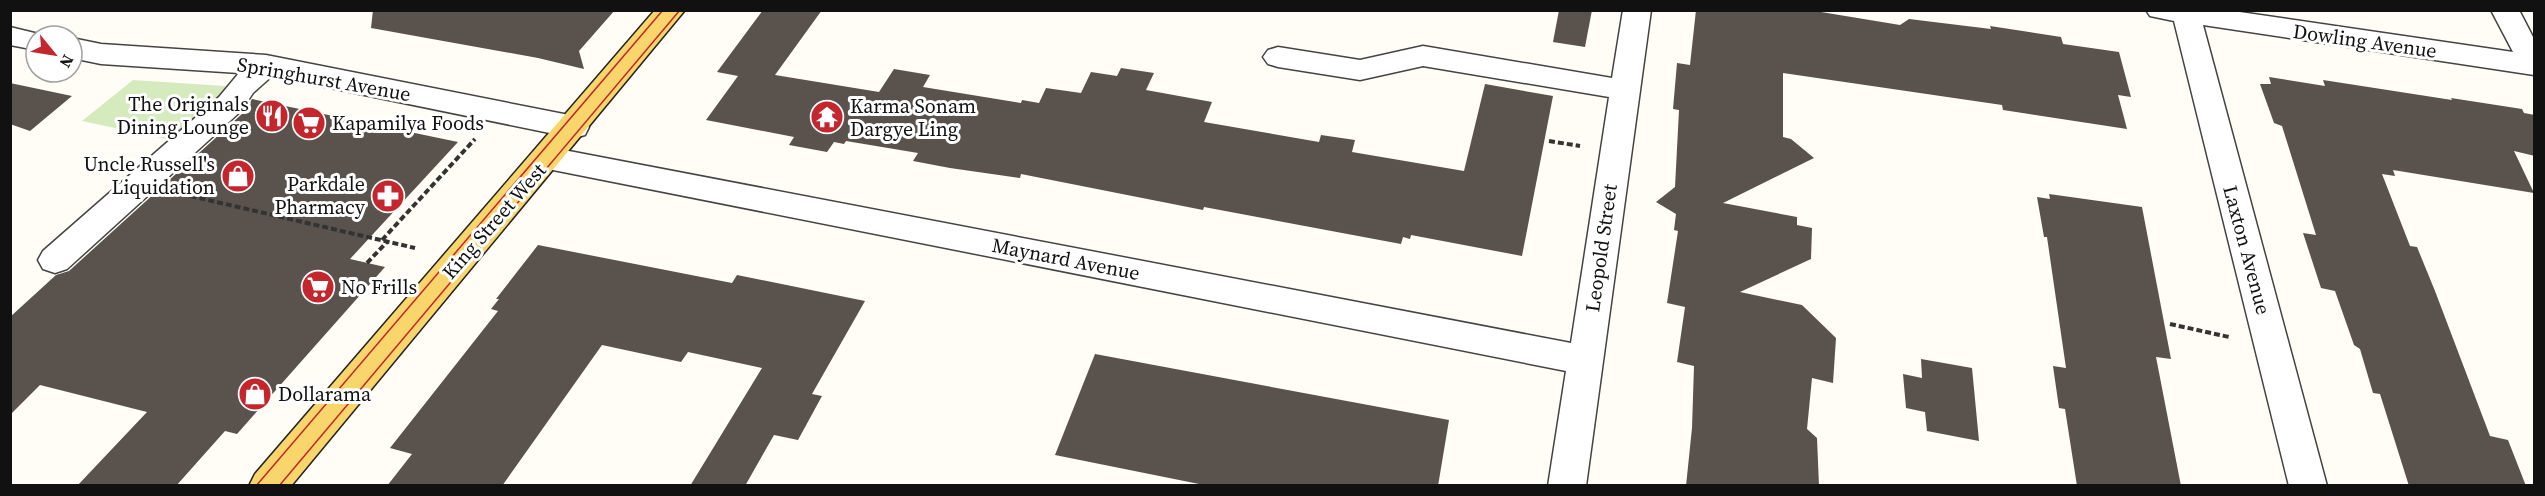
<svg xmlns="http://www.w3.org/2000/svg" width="2545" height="496" font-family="'Source Serif 4',serif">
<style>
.green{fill:#d5ebbd}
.building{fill:#5a524d}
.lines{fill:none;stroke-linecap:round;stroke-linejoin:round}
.minor-casing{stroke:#444;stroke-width:3}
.major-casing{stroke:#222;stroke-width:3}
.path{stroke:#333;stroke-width:4;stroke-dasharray:6 3;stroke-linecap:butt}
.minor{fill:#fff;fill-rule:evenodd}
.major{fill:#f9d66b;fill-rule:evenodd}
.tram{stroke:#c4262e;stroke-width:1.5}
.labels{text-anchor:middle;stroke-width:6;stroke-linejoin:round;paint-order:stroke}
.street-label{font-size:20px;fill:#111;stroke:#fff}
.poi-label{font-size:20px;fill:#111;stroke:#fff;text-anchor:start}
</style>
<rect width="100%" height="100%" fill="#fffdf5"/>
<!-- green -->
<polygon class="green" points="133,80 225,86 225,90 171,140 82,121"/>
<!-- building -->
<g class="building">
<polygon points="373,10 615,10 579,51 584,69 538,58 371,28"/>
<polygon points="763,10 822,10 775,75 879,92 894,69 930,75 923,87 1021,103 1022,100 1039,103 1046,88 1081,93 1091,72 1117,76 1121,68 1154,73 1146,90 1212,102 1204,122 1319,142 1321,135 1355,140 1352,152 1464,171 1485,84 1553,96 1522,256 1411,235 1410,239 1403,237 1401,244 1204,207 1203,210 1021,174 1020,178 950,168 913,161 918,153 846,141 844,144 834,142 827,152 789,145 794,137 706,120 738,76 717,72"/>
<polygon points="1559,10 1592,10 1585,47 1553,42"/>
<polygon points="1696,10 1809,10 1900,25 1909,19 1991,29 1990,26 2061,37 2063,44 2119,52 2131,97 2118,95 2127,129 2003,110 2002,105 1783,73 1783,137 1791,139 1814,158 1723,203 1797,217 1797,225 1812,228 1811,259 1740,292 1802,305 1836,338 1833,383 1812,378 1807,429 1817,438 1819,486 1686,486 1692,428 1694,366 1677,362 1685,307 1667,303 1678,231 1674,230 1676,214 1656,202 1675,187 1679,110 1673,109 1677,63 1690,65"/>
<polygon points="2269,77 2325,86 2323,80 2452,100 2451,98 2522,109 2524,113 2535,115 2535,156 2514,151 2534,193 2393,170 2395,176 2382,174 2410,246 2417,247 2435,291 2490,436 2508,440 2526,486 2409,486 2380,394 2373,393 2360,349 2354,345 2335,291 2321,288 2303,233 2316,235 2282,126 2274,123 2260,84 2271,84"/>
<polygon points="10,83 72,96 30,131 10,124"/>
<polygon points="252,99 458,142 350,259 385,267 237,434 225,431 176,486 77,486 147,412 40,385 10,415 10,317 56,275 69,271 243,113"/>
<polygon points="2049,194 2142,207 2171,359 2156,357 2181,486 2077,486 2065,409 2059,408 2053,366 2066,368 2047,237 2044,237 2037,197 2050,199"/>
<polygon points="538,245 732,283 737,275 865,301 812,394 822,396 798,440 774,435 745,486 690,486 762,368 688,352 681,362 602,345 502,486 387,486 412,454 390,448 498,311 491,309 499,299 496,299"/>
<polygon points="1095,354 1449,420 1438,486 1209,486 1055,455"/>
<polygon points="1921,359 1972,368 1979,441 1927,431 1925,412 1906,408 1903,374 1922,378"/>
</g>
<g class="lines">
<defs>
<g id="minor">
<polygon points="1623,10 1651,10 1586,486 1548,486 1566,371 548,169 537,166 532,158 537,150 548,147 1571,343 1609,97 1423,66 1360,80 1278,67 1268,64 1263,57 1268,50 1278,47 1360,60 1423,46 1612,78"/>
<polygon points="2146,10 2226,10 2513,52 2491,10 2519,10 2534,39 2534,75 2203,25 2327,486 2289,486 2174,21 2150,16"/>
<polygon points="10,27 47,36 36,36 36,50 10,45"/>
<polygon points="72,38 101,44 266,55 574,116 585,119 589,127 585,135 574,138 272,76 253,93 241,111 67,269 55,273 43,269 38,260 43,251 219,97 239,73 101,64 72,58"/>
</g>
<polygon id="major" points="655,10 685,10 291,486 249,486 255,474"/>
</defs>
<!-- minor casing -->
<use href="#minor" class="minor-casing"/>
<!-- major casing -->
<use href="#major" class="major-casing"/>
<!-- path -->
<g class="path">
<polyline points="1549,141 1580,146"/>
<polyline points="182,194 415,248"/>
<polyline points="382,240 475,139"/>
<polyline points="367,263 387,242"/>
<polyline points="2170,324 2229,337"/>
</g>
<!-- minor -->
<use href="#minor" class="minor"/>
<!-- major -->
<use href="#major" class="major"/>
<!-- tram -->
<g class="tram">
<polyline points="256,486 663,10"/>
<polyline points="279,486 680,10"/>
</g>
</g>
<!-- icons -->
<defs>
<symbol id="restaurant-disc" viewBox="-11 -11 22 22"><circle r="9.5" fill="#c4262e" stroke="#fff"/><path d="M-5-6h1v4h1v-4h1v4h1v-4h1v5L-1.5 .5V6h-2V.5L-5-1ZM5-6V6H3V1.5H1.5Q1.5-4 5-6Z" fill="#fff"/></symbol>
<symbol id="temple-disc" viewBox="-11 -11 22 22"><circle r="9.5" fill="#c4262e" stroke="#fff"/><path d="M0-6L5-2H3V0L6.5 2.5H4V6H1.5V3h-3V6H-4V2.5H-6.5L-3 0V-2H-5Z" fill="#fff"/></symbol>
<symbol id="supermarket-disc" viewBox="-11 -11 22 22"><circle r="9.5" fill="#c4262e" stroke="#fff"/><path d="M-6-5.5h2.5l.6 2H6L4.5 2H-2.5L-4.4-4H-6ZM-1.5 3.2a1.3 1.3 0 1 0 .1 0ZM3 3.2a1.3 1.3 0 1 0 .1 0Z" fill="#fff"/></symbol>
<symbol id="shop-disc" viewBox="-11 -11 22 22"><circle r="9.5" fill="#c4262e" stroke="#fff"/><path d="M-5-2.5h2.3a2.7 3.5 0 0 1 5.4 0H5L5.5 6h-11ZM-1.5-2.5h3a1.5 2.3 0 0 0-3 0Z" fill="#fff"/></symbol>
<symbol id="pharmacy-disc" viewBox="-11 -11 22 22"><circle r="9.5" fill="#c4262e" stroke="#fff"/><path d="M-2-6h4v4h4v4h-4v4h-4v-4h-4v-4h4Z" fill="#fff"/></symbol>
</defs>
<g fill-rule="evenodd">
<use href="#restaurant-disc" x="253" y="97" width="38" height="38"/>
<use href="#temple-disc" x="808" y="98" width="38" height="38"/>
<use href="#supermarket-disc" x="290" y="104" width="38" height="38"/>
<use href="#shop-disc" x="219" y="157" width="38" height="38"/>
<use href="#pharmacy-disc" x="369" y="177" width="38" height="38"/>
<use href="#supermarket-disc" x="299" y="268" width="38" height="38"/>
<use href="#shop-disc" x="236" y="375" width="38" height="38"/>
</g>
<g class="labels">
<!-- street labels -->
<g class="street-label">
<text transform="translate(2365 41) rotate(8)" y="7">Dowling Avenue</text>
<text transform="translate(324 79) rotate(10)" y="7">Springhurst Avenue</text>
<text transform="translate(494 221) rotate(-49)" y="7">King Street West</text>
<text transform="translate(1601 248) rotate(-82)" y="7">Leopold Street</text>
<text transform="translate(2247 250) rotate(75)" y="7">Laxton Avenue</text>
<text transform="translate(1066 259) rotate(11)" y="7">Maynard Avenue</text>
</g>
<!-- poi labels -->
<g class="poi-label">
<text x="249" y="111" text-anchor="end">The Originals<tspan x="249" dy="23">Dining Lounge</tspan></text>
<text x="850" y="113">Karma Sonam<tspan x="850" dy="23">Dargye Ling</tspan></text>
<text x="332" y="130">Kapamilya Foods</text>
<text x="215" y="171" text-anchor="end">Uncle Russell's<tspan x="215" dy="23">Liquidation</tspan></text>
<text x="365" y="191" text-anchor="end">Parkdale<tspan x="365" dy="23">Pharmacy</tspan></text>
<text x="341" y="294">No Frills</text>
<text x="278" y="401">Dollarama</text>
</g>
</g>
<!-- border -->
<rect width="2545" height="496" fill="none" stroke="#111111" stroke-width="24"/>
<!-- north arrow -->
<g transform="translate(54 54) rotate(120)"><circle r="28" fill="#ffffff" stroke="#a0a0a0" stroke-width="1.5"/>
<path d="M0-4.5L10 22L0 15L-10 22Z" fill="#c4262e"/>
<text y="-9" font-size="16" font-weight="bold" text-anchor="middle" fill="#111111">N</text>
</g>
</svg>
